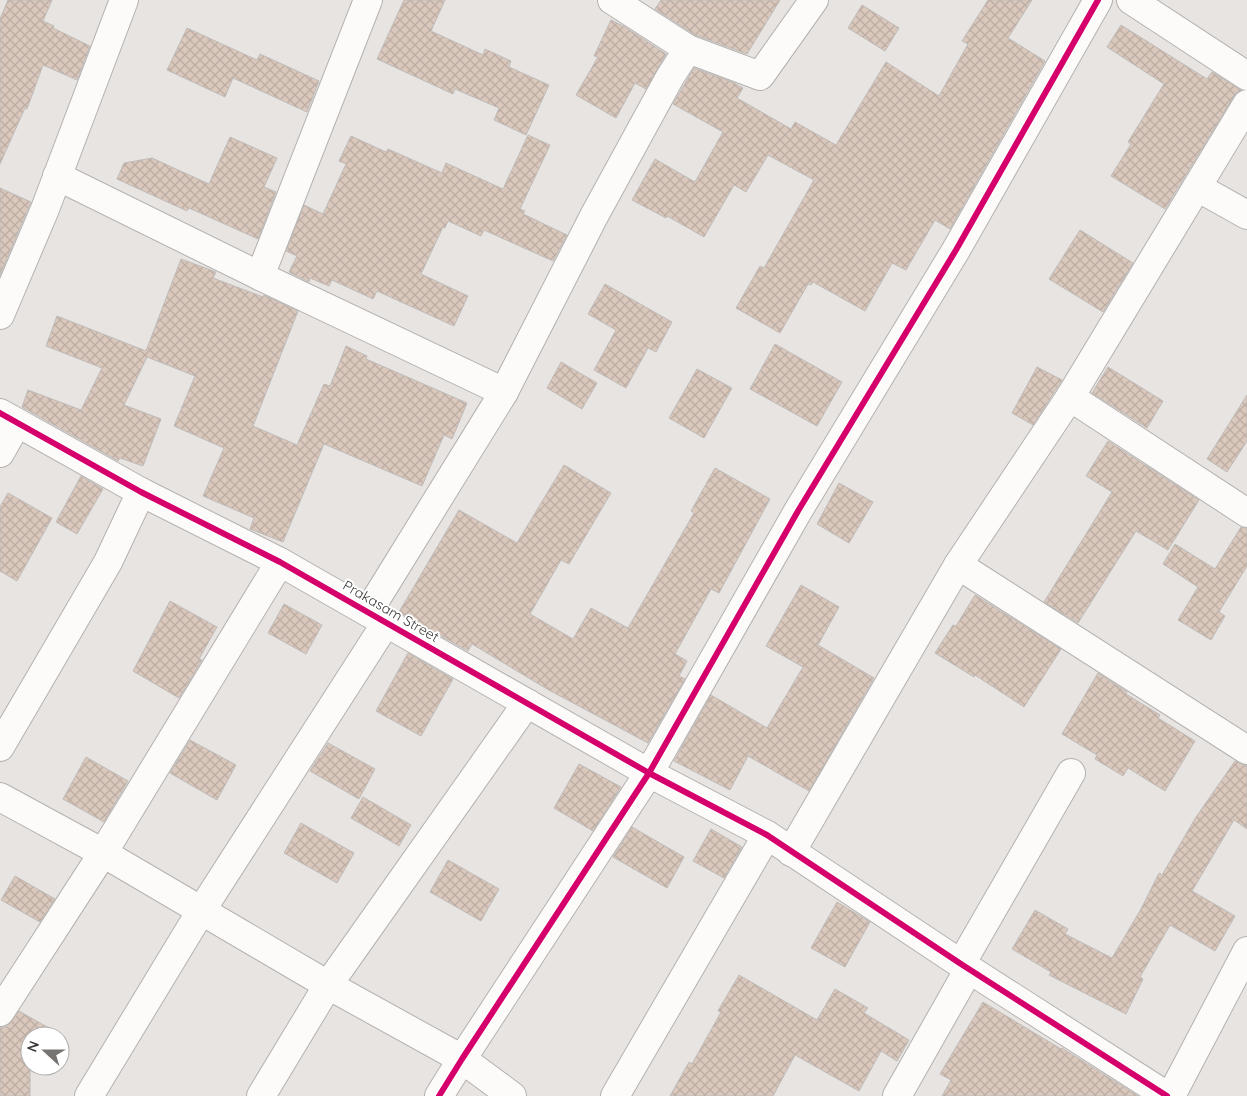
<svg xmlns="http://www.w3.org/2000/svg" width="1247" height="1096" font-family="Quicksand,sans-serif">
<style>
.building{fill:url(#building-cross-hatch);stroke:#bfbcba}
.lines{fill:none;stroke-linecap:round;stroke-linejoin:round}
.minor-casing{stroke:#b4b1af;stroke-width:30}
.tertiary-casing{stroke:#b4b1af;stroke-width:30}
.minor{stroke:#fcfbfa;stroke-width:28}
.tertiary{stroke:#fcfbfa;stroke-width:28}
.cycleway-casing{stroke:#fff;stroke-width:9}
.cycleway{stroke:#d6006c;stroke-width:6}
.labels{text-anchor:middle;stroke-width:4;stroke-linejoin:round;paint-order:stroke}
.street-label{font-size:14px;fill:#393634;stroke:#fff}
</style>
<defs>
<pattern id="building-cross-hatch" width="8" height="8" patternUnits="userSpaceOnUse" patternTransform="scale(1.25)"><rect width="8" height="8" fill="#dac8bc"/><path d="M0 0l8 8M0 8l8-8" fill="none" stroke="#bcaca2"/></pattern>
</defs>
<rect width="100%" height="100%" fill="#e8e4e1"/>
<!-- building -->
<g class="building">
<polygon points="8,0 52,0 43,21 54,26 53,28 90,46 77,80 43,65 27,109 25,108 0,164 0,19"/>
<polygon points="404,0 445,0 431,31 483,55 485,49 511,61 509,67 549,85 526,135 494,120 499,108 455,89 453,94 377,59"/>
<polygon points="661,0 780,0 747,54 695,35 655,9"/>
<polygon points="988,0 1032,0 1008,38 1045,61 950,229 935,220 906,270 892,263 865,311 813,282 811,285 808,284 780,333 736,308 760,266 764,268 814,180 768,155 746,192 734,185 704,237 667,216 666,218 632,200 655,159 695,182 723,132 673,104 694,68 732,82 743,88 737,98 791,129 795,122 836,145 886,62 939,96 968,44 962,41"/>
<polygon points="862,5 899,28 885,51 848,28"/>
<polygon points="611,20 625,27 666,54 646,89 635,83 616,118 576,95 598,57 594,56"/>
<polygon points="1121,25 1207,79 1212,72 1241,90 1234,96 1165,209 1111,176 1131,144 1128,142 1164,84 1107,47"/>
<polygon points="187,28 257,60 260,54 319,81 307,112 233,78 225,97 167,70"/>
<polygon points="528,135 550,145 520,209 525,211 523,214 567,235 553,261 484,230 481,236 448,221 445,228 443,227 421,274 468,296 454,326 377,291 373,299 332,280 329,286 310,278 309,282 289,272 297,256 286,251 304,205 323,214 346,164 339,161 351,136 386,152 388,149 442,173 446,163 503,189"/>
<polygon points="230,137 277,158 264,187 276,192 258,239 189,208 187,211 117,179 124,163 152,158 209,184"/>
<polygon points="0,188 31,202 0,275"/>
<polygon points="1080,230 1133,263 1103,312 1049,279"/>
<polygon points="181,259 216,272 213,278 263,297 264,295 298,311 253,426 297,445 324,384 330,386 346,346 367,356 366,359 467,403 452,439 444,435 422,486 324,444 283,542 250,529 254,518 203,496 224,448 174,426 195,376 147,357 124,405 161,419 143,466 120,458 118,461 22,407 28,390 81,410 102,368 46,346 57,316 146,351"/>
<polygon points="605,284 672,322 656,352 648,348 626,388 594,370 616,330 588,314"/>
<polygon points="775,344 842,382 817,426 750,389"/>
<polygon points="561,362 597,383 582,409 547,388"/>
<polygon points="1037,367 1062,380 1033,425 1012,413"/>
<polygon points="1108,367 1163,401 1147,428 1092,393"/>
<polygon points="697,369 732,388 704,438 669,418"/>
<polygon points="1247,395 1247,441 1227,472 1207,459"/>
<polygon points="1108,441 1199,500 1168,550 1136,531 1078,623 1044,602 1112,492 1086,476"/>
<polygon points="564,465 611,493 569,564 561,560 530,614 573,639 591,608 628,628 694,513 691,511 715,468 770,499 719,593 711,589 675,654 687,661 679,676 685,679 648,743 547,689 472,644 468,651 399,612 459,510 517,543"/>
<polygon points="81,476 103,489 77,534 56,522"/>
<polygon points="839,483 873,502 849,543 817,524"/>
<polygon points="8,493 52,518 17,581 0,571 0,507"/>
<polygon points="1241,527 1247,528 1247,566 1219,612 1225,616 1211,640 1178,620 1198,587 1163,564 1175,544 1215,569"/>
<polygon points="801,585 839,607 818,645 874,678 809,791 748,756 730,790 674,761 711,695 767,728 803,667 766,646"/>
<polygon points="975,595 1061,649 1024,707 975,675 974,677 935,653 953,625 956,626"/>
<polygon points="170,601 217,627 199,659 202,660 179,698 133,671"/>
<polygon points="284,604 322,625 306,654 268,633"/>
<polygon points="408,653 453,679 421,736 376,711"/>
<polygon points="1098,673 1127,692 1126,694 1160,715 1158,718 1195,741 1165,791 1128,768 1123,776 1095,759 1097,755 1062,734"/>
<polygon points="190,740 236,765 217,800 170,773"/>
<polygon points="328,743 375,769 359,799 310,771"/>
<polygon points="86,757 128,781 104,822 63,799"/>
<polygon points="1235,761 1247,766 1247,829 1234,820 1192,891 1235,916 1215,951 1170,925 1140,977 1143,979 1126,1014 1049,975 1051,972 1012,949 1035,910 1068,929 1065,934 1112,958 1141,909 1159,873 1162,875 1196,817"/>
<polygon points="579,764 621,787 593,831 554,808"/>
<polygon points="363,797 411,825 399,846 351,818"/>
<polygon points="301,823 354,853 337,883 284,853"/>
<polygon points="632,827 684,857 667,888 613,857"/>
<polygon points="711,829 742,847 724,878 693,861"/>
<polygon points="448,860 499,889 481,921 430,892"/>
<polygon points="15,876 55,899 40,922 1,900"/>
<polygon points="837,902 870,922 845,967 811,948"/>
<polygon points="739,975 817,1020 835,989 868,1008 864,1013 909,1040 897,1061 881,1051 859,1091 795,1055 773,1096 670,1096 689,1062 692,1064 721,1012 718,1011"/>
<polygon points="983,1002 1061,1049 1062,1048 1138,1096 942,1096 951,1080 940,1074"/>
<polygon points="19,1011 63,1036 30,1036 30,1096 0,1096 0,1028 8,1026"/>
</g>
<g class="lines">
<defs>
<g id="minor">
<polyline points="612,0 688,49"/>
<polyline points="1131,0 1247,76"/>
<polyline points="57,176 260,276 504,392"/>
<polyline points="1197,187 1247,104"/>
<polyline points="260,276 368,0"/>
<polyline points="1070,397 1247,513"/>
<polyline points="0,453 17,423"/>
<polyline points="958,565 1247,750"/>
<polyline points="368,612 504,392 594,216 670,77 688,49 760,76 814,0"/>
<polyline points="0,747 108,562 141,492"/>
<polyline points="0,797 103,853 328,985 462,1059 512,1096"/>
<polyline points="791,852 958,565 1070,397 1197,187 1247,215"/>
<polyline points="961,964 1071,773"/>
<polyline points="0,1012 103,853 280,562"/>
<polyline points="89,1096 201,911 386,623"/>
<polyline points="261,1096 328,985 527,703"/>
<polyline points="439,1096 462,1059 649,773 798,511 956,250 1098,0"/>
<polyline points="615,1096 767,835"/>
<polyline points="897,1096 969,969"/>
</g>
<g id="tertiary">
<polyline points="0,315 45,209 124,0"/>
<polyline points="0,413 141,492 280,562 649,773 767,835 961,964 1167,1096"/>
<polyline points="1171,1096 1247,951"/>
</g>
</defs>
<!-- minor casing -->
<use href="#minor" class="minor-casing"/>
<!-- tertiary casing -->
<use href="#tertiary" class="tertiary-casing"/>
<!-- minor -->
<use href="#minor" class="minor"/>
<!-- tertiary -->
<use href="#tertiary" class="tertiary"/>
<defs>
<g id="cycleway">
<polyline points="0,413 141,492 280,562 649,773 767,835 961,964 1167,1096"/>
<polyline points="439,1096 462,1059 649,773 798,511 956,250 1098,0"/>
</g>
</defs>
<!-- cycleway casing -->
<use href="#cycleway" class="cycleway-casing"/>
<!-- cycleway -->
<use href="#cycleway" class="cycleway"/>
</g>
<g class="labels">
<!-- street labels -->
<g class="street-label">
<text transform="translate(391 611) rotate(30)" y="5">Prakasam Street</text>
</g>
</g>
<!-- north arrow -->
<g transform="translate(45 1051) rotate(291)"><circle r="24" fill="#ffffff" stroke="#b0afae"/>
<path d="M0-4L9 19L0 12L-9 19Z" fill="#767371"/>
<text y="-8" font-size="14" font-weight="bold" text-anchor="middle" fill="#393634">N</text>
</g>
</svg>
